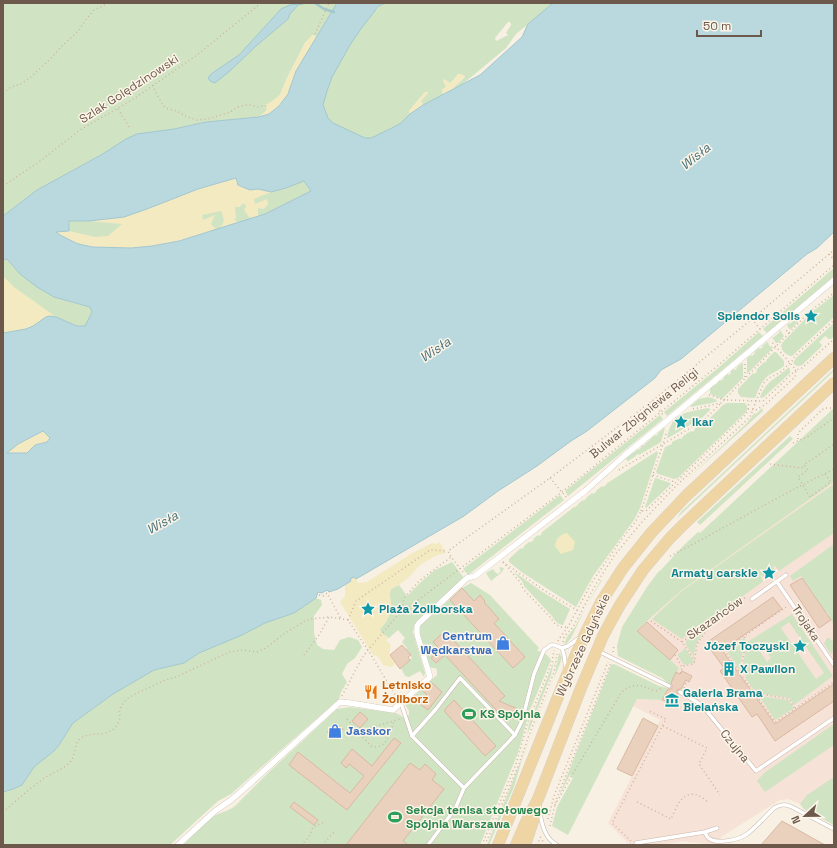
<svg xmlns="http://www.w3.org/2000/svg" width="837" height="848" font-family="'Space Grotesk',sans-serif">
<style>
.commercial{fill:#f7e2d7}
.green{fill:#d0e4c3;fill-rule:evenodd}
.sand{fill:#f4eac1}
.water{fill:#bad9df;stroke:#a2c7cf;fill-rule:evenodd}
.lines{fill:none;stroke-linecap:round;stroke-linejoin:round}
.stream{stroke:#a2c7cf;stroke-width:2.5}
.building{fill:#ead1be;stroke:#dab8a1}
.service-casing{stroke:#c7b8ab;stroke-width:4.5}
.pedestrian-casing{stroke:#c7b8ab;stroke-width:6}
.primary-casing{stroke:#d6d1cd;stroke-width:12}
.path{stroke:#ceb4a2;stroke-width:1.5;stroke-dasharray:1 3;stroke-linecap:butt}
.service{stroke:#fff;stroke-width:3.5}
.pedestrian{stroke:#fff;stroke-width:5.5}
.primary{stroke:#efd5a3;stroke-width:11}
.labels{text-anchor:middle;stroke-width:3;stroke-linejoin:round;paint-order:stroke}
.street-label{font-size:12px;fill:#6d594c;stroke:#fcf5e8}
.culture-label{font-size:12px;font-weight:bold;fill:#0d838f;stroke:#fcf5e8;text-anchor:start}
.shop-label{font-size:12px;font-weight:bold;fill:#366cbe;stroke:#fcf5e8;text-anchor:end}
.food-label{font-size:12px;font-weight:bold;fill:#c56008;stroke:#fcf5e8;text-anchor:start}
.leisure-label{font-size:12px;font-weight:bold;fill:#27864d;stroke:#fcf5e8;text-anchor:start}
.water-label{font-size:13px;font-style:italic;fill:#49747d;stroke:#fcf5e8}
</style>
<rect width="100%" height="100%" fill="#f8f0e2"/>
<!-- commercial -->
<polygon class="commercial" points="834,482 834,825 804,809 800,804 788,799 780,800 721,837 721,845 687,842 687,841 658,845 630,845 608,823 658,726 657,725 660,720 633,706 637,699 662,700 679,668 637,631 682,590"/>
<!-- green -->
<g class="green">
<polygon points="3,3 337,3 307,52 313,35 305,43 287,78 280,95 271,102 266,105 267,110 259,117 206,122 126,139 101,155 37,190 3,216"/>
<path d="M 385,3 L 553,3 L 530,22 L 528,34 L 519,39 L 522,37 L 527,25 L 516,34 L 506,48 L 463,84 L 454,89 L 454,87 L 465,77 L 458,74 C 454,80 448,86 442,90 L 443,95 L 423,105 L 421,101 L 425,92 L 409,111 L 410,114 L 401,123 L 390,129 L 371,138 L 356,138 L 327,122 C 326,117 323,109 323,104 C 327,78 363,17 385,3 ZM 508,22 L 510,22 L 511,25 L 506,33 L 508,35 L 496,41 L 495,38 Z"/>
<polygon points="304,181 311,191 267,226 78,244 58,222 69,221 89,221 271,192 286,188"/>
<polygon points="7,259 20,274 67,301 90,307 92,312 86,326 77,326 56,317 3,333 3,260"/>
<polygon points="834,268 834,276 767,333 763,329"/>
<path d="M 834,295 L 834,317 L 792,356 L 790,356 C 785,354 779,349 782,343 L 812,312 Z"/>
<polygon points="798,315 799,315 801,317 801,319 791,329 789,329 787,325 789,323 790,324 792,322 791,321 793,319 794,320 797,318 796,317"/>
<path d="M 834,323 L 834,336 L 831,339 L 829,339 L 825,336 L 819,342 L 822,345 L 821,347 L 802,365 C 797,367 796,366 793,363 L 796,358 Z"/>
<polygon points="780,330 784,336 778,343 776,343 772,337 774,337 780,332 779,331"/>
<polygon points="759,332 763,336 667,416 664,412 717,369"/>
<polygon points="767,342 769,343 768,344 771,347 772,346 773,348 747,374 747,358 751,355 752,356 755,353 754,352 759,348 760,349 763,347 762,346"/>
<path d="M 774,352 L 776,352 L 784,361 L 784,366 C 779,370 774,372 769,375 C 761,381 759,389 755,398 L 741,397 L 738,393 L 738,389 L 753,373 L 755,374 L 757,371 L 756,370 L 764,362 L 765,363 L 767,360 L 767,359 Z"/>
<polygon points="742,363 743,364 743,378 722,399 710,394 710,388 714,385 715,385 718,383 718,382 720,380 721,381 724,379 723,378 727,374 729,375 731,373 731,371 733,369 735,370 737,368 737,367"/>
<path d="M 789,367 L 790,370 L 790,373 L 764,397 L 761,398 L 760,397 C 768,378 776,380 789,367 Z"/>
<polygon points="834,369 834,371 710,487 677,518 681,512"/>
<polygon points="709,397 717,400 716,402 691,407 690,406 699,399"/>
<polygon points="727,403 745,403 747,406 747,410 745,413 678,478 674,479 658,474 656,472 665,447 672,444 672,442 680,438 681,439 683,437 683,436 691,431 692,432 695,430 694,429 707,421 723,405"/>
<path d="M 708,408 L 710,409 L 710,410 L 703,417 L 668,438 L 667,438 C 672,411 686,413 708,408 Z"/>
<polygon points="762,408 763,411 686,480 746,424 751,418 754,413 756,414"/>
<polygon points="834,408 834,482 682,590 637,630 679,668 670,685 662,678 618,656 617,646 622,627 647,587 659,571 660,571 683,546 698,532 700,533"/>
<polygon points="660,415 663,419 568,496 565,491"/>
<polygon points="664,428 665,428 661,442 639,455 638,454 636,455 636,456 628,461 627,461 626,458 638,449 638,450 641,448 641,446 645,445 645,444 655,435 656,436 658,434 658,433"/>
<polygon points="790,436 793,439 700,525 697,522"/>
<polygon points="657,451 658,453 640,508 634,520 593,576 576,607 523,573 509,562 509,559 521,548 522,549 524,547 524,546 529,542 531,542 534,540 533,539 538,535 539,536 542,534 541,533 574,507 575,507 578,505 578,504 583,500 583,501 586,499 586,498 592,493 593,494 596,492 596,491 602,486 603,487 606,485 606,484"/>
<polygon points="655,478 656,478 670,483 671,484 646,508 645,507"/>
<polygon points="834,484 834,533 779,571 775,566 773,567 775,570 771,573 769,570 767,572 769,575 765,578 762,575 760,576 764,581 682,639 652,619 682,591"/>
<polygon points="560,495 564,500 468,575 463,569"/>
<polygon points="834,544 834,625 828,616 829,615 827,612 826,612 801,576 793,581 790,576"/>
<polygon points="452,562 464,578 415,624 413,632 425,673 424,677 420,671 409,677 405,676 401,668 412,658 406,649 407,648 402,642 405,638 398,630 389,638 381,633 380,629 386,622 391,603 389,595 391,589 399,585 407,596 422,581 435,570"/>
<polygon points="499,567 504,568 502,572 491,581 486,573 493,569 496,573 498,574 501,571"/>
<path d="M 513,571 L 541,591 L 570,609 L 563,625 C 557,624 555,621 552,616 L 524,586 L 522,581 Z"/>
<polygon points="601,580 602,580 586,607 571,638 567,643 564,644 567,637 575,627"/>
<path d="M 471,583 L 490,595 L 539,648 L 537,650 L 547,655 L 551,660 L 530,710 L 518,753 L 480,845 L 183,845 C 193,836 203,824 214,816 C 221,812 229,811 235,806 L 270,771 L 337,709 L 350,707 L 396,713 L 400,715 L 402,717 L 409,715 L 409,711 L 405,704 L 437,675 L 437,670 L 435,668 L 432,668 L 430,667 L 419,632 L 420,626 L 462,588 Z"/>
<polygon points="316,598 321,600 322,605 314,616 314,633 317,645 323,649 334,650 340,640 349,637 358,640 362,647 355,658 347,664 342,674 347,682 341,692 339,699 231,794 218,801 170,845 3,845 3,792 13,789 22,785 34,767 54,751 59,745 73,723 113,694 154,670 184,663 199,653 242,635 265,623 294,613"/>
<path d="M 792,614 L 833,676 L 794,705 L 789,698 L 758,693 L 757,691 L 755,692 L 745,677 L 746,676 L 742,671 L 747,642 ZM 789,622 L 824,673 L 816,679 L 781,628 ZM 759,641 L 771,658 L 767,662 L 755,644 Z"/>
<path d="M 710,625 C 701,636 695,641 694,657 L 686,645 L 686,641 Z"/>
<polygon points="744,638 745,639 740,669 739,669 726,650"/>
<polygon points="827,638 829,638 834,642 834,651 831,654 824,644"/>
<polygon points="685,648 694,661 693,663 684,665 678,656 678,653 680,653"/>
<polygon points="559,653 562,657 561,661 532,733 522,759 514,787 489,845 487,845 554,678"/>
<polygon points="554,661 551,675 527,735 529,724"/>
<polygon points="614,664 659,686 668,688 662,700 637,699 568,835 552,826 557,807 573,778 570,775 559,796 611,665"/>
<polygon points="760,696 788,700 794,708 775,720 761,699 762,698"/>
<polygon points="834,724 834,745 765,792 757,781 764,773"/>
<polygon points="834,777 834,825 804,809 800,804 807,795"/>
</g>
<!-- sand -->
<g class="sand">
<polygon points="312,35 317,36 296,71 288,94 279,106 269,114 259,117 267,110 265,105 271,102 280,95 287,78 305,43"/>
<polygon points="458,74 461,74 465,76 454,87 454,89 443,95 442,90 446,87 443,81 444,79 450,83 454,80"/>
<polygon points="425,92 429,92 421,101 423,105 410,114 409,111"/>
<path d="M 236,178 L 238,185 L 250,190 L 258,189 L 271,192 L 254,199 L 255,204 L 267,199 L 268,204 L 264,209 L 258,208 L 258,216 L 250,218 L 246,213 L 244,209 L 246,207 L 245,204 L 242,204 L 240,207 L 235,207 L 236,218 L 234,220 L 238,222 L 219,228 C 226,222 224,219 221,211 L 202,215 L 203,220 L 215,215 L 211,224 L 216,229 C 204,233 192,237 180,240 C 147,250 83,255 55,231 L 69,225 L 69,231 L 95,237 L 108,236 L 122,224 L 89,221 L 124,217 L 147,209 L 198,189 Z"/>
<polygon points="3,276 14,287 56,317 46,317 33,326 26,329 3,333"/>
<polygon points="43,431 50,438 47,442 35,446 27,453 6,453 18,444"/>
<path d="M 567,533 L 575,542 L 573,550 L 561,554 L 555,546 C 556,539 560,534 567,533 Z"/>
<path d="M 439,542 L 446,553 L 437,555 L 420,565 L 409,577 L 399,585 L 391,589 C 389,596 390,595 391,602 C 393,613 387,621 380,629 L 381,633 L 389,638 L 386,640 L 391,645 L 389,655 L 393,660 L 395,664 L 391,667 L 383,665 C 380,660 379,656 373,655 L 340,602 L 345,596 L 345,585 L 350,582 L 350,579 L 355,577 L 358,583 L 367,582 L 411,554 L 432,543 L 436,544 Z"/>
</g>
<!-- water -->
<g class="water">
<path d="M 337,3 L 385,3 L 378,7 L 360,30 L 350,45 L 332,77 L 327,91 L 323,105 L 328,118 L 333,123 L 365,138 L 371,138 L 390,129 L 401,123 L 410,114 L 423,105 L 480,75 L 522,37 L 528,24 L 553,3 L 834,3 L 834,232 L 817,248 L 807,254 L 681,359 L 661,370 L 655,378 L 587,431 L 571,441 L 537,466 L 498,491 L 464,516 L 356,579 L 354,577 L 350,579 L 351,581 L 338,589 L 329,592 L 327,590 L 322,593 L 318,592 L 316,598 L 294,613 L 265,623 L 242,635 L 199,653 L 184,663 L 154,670 L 113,694 L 73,723 L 59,745 L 54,751 L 34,767 L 22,785 L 13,789 L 3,792 L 3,333 L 26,329 L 33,326 L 46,317 L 50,316 L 56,317 L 77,326 L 85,326 L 92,312 L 90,307 L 54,297 L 37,287 L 20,274 L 7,259 L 3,260 L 3,216 L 37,190 L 101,155 L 126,139 L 137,134 L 174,129 L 206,122 L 259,117 L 269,114 L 279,106 L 288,94 L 296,71 ZM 236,178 L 238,185 L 250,190 L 258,189 L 271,192 L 286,188 L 304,181 L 311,191 L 265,214 L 179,241 L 152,246 L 131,248 L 93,247 L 78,244 L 60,235 L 56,232 L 69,231 L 69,221 L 89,221 L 124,217 L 147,209 L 198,189 ZM 43,431 L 50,438 L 47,442 L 35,445 L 27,453 L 7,453 L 18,444 Z"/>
<polygon points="299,4 290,14 288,19 256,46 231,70 215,83 210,81 208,78 211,74 239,55 281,9 290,5"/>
</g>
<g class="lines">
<!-- stream -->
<g class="stream">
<polyline points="315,3 324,9 334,12"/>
<polyline points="299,4 304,3"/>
</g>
</g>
<!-- building -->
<g class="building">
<polygon points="802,578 831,620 819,628 790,585"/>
<polygon points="462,588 474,601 480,595 485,601 484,602 499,619 494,623 525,657 513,668 450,600"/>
<polygon points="773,597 782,609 722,650 775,724 834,684 834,701 775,741 757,714 752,717 720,671 724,668 706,643"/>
<polygon points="647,622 678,650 670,660 637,631"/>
<polygon points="445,631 505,696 499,701 518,709 514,719 499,713 445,655 436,663 431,658 441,650 433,642"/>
<polygon points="402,645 411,655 408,657 410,660 400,669 390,655"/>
<polygon points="682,671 692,676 689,682 686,680 681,689 677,690 677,692 678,695 671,708 664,705 666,701 662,700 668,689 670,689 672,688 672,685 671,683 676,672 680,674"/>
<polygon points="431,682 442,692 428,710 420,704 427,695 422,690"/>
<polygon points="454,700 496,746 485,756 445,712 445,709"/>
<polygon points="360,712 368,719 360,728 352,721"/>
<polygon points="643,718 658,726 632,776 617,769"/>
<polygon points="335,723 343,729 335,738 327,732"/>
<polygon points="394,738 401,743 347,810 289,765 298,752 350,793 364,776 349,764 346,768 341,763 352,749 372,766"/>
<polygon points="410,763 420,770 425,764 436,774 432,780 444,789 403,841 408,845 346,845"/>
<polygon points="294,802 318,820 314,825 290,807"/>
<polygon points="782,821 825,845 761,845"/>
</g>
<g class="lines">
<defs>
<g id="service">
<polyline points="777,582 834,665"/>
<polyline points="752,599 786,575"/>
<polyline points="562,648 568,646 579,638"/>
<polyline points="598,651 669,686"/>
<polyline points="680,692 697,702 705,709 756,771 834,718"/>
<polyline points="401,703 412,736 464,788"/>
<polyline points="412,736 436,709 460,678 515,735"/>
<path d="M 539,804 C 540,818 543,838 557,845"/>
<path d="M 705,832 C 706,835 707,838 710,839 C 718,844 739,840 747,834 C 755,828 766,816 774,808 C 781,804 785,804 792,807 L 834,829"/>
<polyline points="636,843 705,832 717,828"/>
<polyline points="428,845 455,809 464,788 515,735 522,721 534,674 544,650 551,645 554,645 562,648 564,655 566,669"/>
</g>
<polyline id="pedestrian" points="178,845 215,811 231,800 245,788 340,702 350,703 393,710 430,677 417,634 417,626 419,623 467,578 475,576 585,491 624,456 679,411 834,280"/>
<g id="primary">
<polyline points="498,845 566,677 586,632 601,602 623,568 651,533 686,496 834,358"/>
<polyline points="516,845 526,822 538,799 581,688 603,636 611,621 620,605 643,570 670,538 683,525 834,383"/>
<polyline points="525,845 535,815"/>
</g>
</defs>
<!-- service casing -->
<use href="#service" class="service-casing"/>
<!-- pedestrian casing -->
<use href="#pedestrian" class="pedestrian-casing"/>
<!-- primary casing -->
<use href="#primary" class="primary-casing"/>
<!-- path -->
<g class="path">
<polyline points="315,34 329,3"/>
<polyline points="153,85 156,93 165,108 177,111 185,116 197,120 208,119 230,112 238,107 245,105 251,105 258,107 261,106 267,106"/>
<polyline points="3,93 11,87 21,84 31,77 52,57 61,47 79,30 87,18 94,10 108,3"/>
<polyline points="118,109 129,127"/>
<polyline points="3,186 39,162 80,130 132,100 197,55 261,3"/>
<polyline points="829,254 834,260"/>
<polyline points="809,312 834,293"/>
<polyline points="752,319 760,329"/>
<polyline points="789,333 809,312 808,312"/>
<polyline points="745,364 745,378"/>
<polyline points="709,395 724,400 789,333 786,330"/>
<polyline points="652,401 663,415"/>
<polyline points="693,409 721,403 724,400 763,401 796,370 771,341"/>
<polyline points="748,409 756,410 766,404 795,377 796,370 802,368 834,339"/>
<polyline points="798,439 798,433 824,408 831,408"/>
<polyline points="793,443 807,437 834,418"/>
<polyline points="770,464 801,468 804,466"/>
<polyline points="619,470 704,420 721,403"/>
<polyline points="825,474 831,482 810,497 798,477 808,470 804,465 834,444"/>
<polyline points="653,475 675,482"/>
<polyline points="550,478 566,497"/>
<polyline points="641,511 663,444 667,431"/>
<path d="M 670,556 C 725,528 778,496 834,469"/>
<polyline points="503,562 520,582 522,587 525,591 550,617 555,624 561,627 567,627"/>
<polyline points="503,562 548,593 580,612"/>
<polyline points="463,572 451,557 448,551 550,478 652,401 752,319 834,250"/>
<polyline points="319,595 323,596 327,593 341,619"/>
<polyline points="786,607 724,650 775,722 834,682"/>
<polyline points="404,609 403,607 403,602 405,597 419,581 451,557"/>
<polyline points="348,620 356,601 430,550 447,551"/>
<polyline points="651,621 682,642 695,661"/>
<polyline points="558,641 561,636 568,627 592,582 621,540 636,521 641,511 646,511 746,414 748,409 749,401"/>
<polyline points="563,642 564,637 573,627 596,584 614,556 641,523 678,484 750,417 756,401 764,383 769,378 781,372 792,361 795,356 834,320"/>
<polyline points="682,642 746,597"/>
<polyline points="613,652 614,645"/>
<polyline points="304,655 319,635 329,617"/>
<polyline points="675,655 682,667"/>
<polyline points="681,673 680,672 684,666 694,664 697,644 714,620"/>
<polyline points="741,673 746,639 744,636"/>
<polyline points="684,688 687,681"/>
<polyline points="755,693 789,699 795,709"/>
<polyline points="342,696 362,658 368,650 397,616 562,492 661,412 715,368 834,265"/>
<path d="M 347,719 L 371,746 C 386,751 390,733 394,721"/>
<polyline points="663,726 707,748 699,764 720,795"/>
<polyline points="363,736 373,727 400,719"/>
<path d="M 637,802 L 671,819 C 674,813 677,804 682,799 C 690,790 702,795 708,803"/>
<path d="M 555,805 L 571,777 L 621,693 C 634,681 642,686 656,691 L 659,690 L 661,688"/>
<path d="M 3,812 C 16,801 29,789 43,779 C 51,773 62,770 69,763 C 77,756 73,745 80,739 C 90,731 102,737 112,730 C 116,728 119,722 120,718 C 120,715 119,712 120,709 C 125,696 140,692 151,687 C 159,683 165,679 174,678 L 229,652 L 243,650 L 257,652 L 266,648 L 282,635 L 305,621 L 311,619 L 329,617 L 348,620 L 368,650 L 397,698"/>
<polyline points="548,819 554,796 608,662"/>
<polyline points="550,826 556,800 611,663"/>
<polyline points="631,841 612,823 666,719 649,711"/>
<polyline points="301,845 309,837 313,827 324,822"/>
<polyline points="322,845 335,831"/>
<polyline points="482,845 516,764 528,722 552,662 554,650"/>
<polyline points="485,845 519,764 529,735 554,672 557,654"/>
<polyline points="537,845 541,836"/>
<polyline points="541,845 543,840"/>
</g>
<!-- service -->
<use href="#service" class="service"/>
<!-- pedestrian -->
<use href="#pedestrian" class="pedestrian"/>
<!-- primary -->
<use href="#primary" class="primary"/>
</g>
<!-- icons -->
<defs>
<symbol id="sight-bare" viewBox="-9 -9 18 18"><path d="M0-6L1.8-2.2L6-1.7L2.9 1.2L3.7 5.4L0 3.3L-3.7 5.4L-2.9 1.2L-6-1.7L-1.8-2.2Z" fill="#0f9aa8" stroke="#fcf5e8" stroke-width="2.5" paint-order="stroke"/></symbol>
<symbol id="shop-bare" viewBox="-9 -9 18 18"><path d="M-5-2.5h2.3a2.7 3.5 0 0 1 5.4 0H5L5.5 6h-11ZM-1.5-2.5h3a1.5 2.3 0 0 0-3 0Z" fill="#3f7fe0" stroke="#fcf5e8" stroke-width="2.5" paint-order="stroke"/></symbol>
<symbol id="building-bare" viewBox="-9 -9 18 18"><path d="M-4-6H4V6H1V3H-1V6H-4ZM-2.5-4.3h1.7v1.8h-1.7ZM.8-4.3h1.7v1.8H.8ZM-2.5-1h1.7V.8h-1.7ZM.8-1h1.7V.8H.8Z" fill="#0f9aa8" stroke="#fcf5e8" stroke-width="2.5" paint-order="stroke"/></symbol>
<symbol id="restaurant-bare" viewBox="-9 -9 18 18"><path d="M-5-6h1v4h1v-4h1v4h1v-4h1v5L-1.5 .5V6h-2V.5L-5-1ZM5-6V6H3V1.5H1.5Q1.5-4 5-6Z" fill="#e8710a" stroke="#fcf5e8" stroke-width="2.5" paint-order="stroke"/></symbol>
<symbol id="museum-bare" viewBox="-9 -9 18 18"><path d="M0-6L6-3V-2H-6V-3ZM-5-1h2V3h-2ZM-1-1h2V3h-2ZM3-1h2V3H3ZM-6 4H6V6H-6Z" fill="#0f9aa8" stroke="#fcf5e8" stroke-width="2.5" paint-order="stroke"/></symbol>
<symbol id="stadium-bare" viewBox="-9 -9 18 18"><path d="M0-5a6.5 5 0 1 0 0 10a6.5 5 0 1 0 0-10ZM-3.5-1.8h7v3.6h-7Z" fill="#2e9e5b" stroke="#fcf5e8" stroke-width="2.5" paint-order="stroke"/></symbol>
</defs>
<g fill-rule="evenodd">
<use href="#sight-bare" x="801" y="306" width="20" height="20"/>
<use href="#sight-bare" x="671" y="412" width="20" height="20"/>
<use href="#sight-bare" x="759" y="563" width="20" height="20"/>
<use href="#sight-bare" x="358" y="599" width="20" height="20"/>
<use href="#shop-bare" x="493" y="633" width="20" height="20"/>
<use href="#sight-bare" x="790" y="636" width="20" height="20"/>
<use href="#building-bare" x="719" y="659" width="20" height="20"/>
<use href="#restaurant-bare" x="361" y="682" width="20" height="20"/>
<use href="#museum-bare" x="662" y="690" width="20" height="20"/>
<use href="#stadium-bare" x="459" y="704" width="20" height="20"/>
<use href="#shop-bare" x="325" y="721" width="20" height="20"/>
<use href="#stadium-bare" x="385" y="807" width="20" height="20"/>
</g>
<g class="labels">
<!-- street labels -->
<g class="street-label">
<text transform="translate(129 89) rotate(-33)" y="4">Szlak Golędzinowski</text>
<text transform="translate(644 413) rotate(-39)" y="4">Bulwar Zbigniewa Religi</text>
<text transform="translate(715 618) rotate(-35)" y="4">Skazańców</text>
<text transform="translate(806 623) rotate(56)" y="4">Trojaka</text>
<text transform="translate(583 645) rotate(-65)" y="4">Wybrzeże Gdyńskie</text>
<text transform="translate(735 746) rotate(51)" y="4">Czujna</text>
</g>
<!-- culture labels -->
<g class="culture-label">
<text x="800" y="320" text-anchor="end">Splendor Solis</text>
<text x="692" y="426">Ikar</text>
<text x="758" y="577" text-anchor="end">Armaty carskie</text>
<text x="379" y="613">Plaża Żoliborska</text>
<text x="789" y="650" text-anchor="end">Józef Toczyski</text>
<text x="740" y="673">X Pawilon</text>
<text x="683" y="697">Galeria Brama<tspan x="683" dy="14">Bielańska</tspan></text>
</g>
<!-- shop labels -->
<g class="shop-label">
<text x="492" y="640">Centrum<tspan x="492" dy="14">Wędkarstwa</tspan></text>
<text x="346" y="735" text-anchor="start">Jasskor</text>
</g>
<!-- food labels -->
<g class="food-label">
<text x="382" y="689">Letnisko<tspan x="382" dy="14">Żoliborz</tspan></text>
</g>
<!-- leisure labels -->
<g class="leisure-label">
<text x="480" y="718">KS Spójnia</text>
<text x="406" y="814">Sekcja tenisa stołowego<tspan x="406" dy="14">Spójnia Warszawa</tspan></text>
</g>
<!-- water labels -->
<g class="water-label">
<text transform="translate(695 156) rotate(-39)" y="5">Wisła</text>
<text transform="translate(435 349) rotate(-34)" y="5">Wisła</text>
<text transform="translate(162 522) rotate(-29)" y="5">Wisła</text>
</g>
</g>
<!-- border -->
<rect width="837" height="848" fill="none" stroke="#6d594c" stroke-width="8"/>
<!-- north arrow -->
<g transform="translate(805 816) rotate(248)" stroke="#fcf5e8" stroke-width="3" paint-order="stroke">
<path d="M0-3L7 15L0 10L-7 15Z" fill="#6d594c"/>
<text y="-6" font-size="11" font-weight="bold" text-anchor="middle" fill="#6d594c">N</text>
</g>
<!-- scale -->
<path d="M697 30v6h64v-6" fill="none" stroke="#6d594c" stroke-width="2"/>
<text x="703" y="30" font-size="12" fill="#6d594c" stroke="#fcf5e8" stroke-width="3" paint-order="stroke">50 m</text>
</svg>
